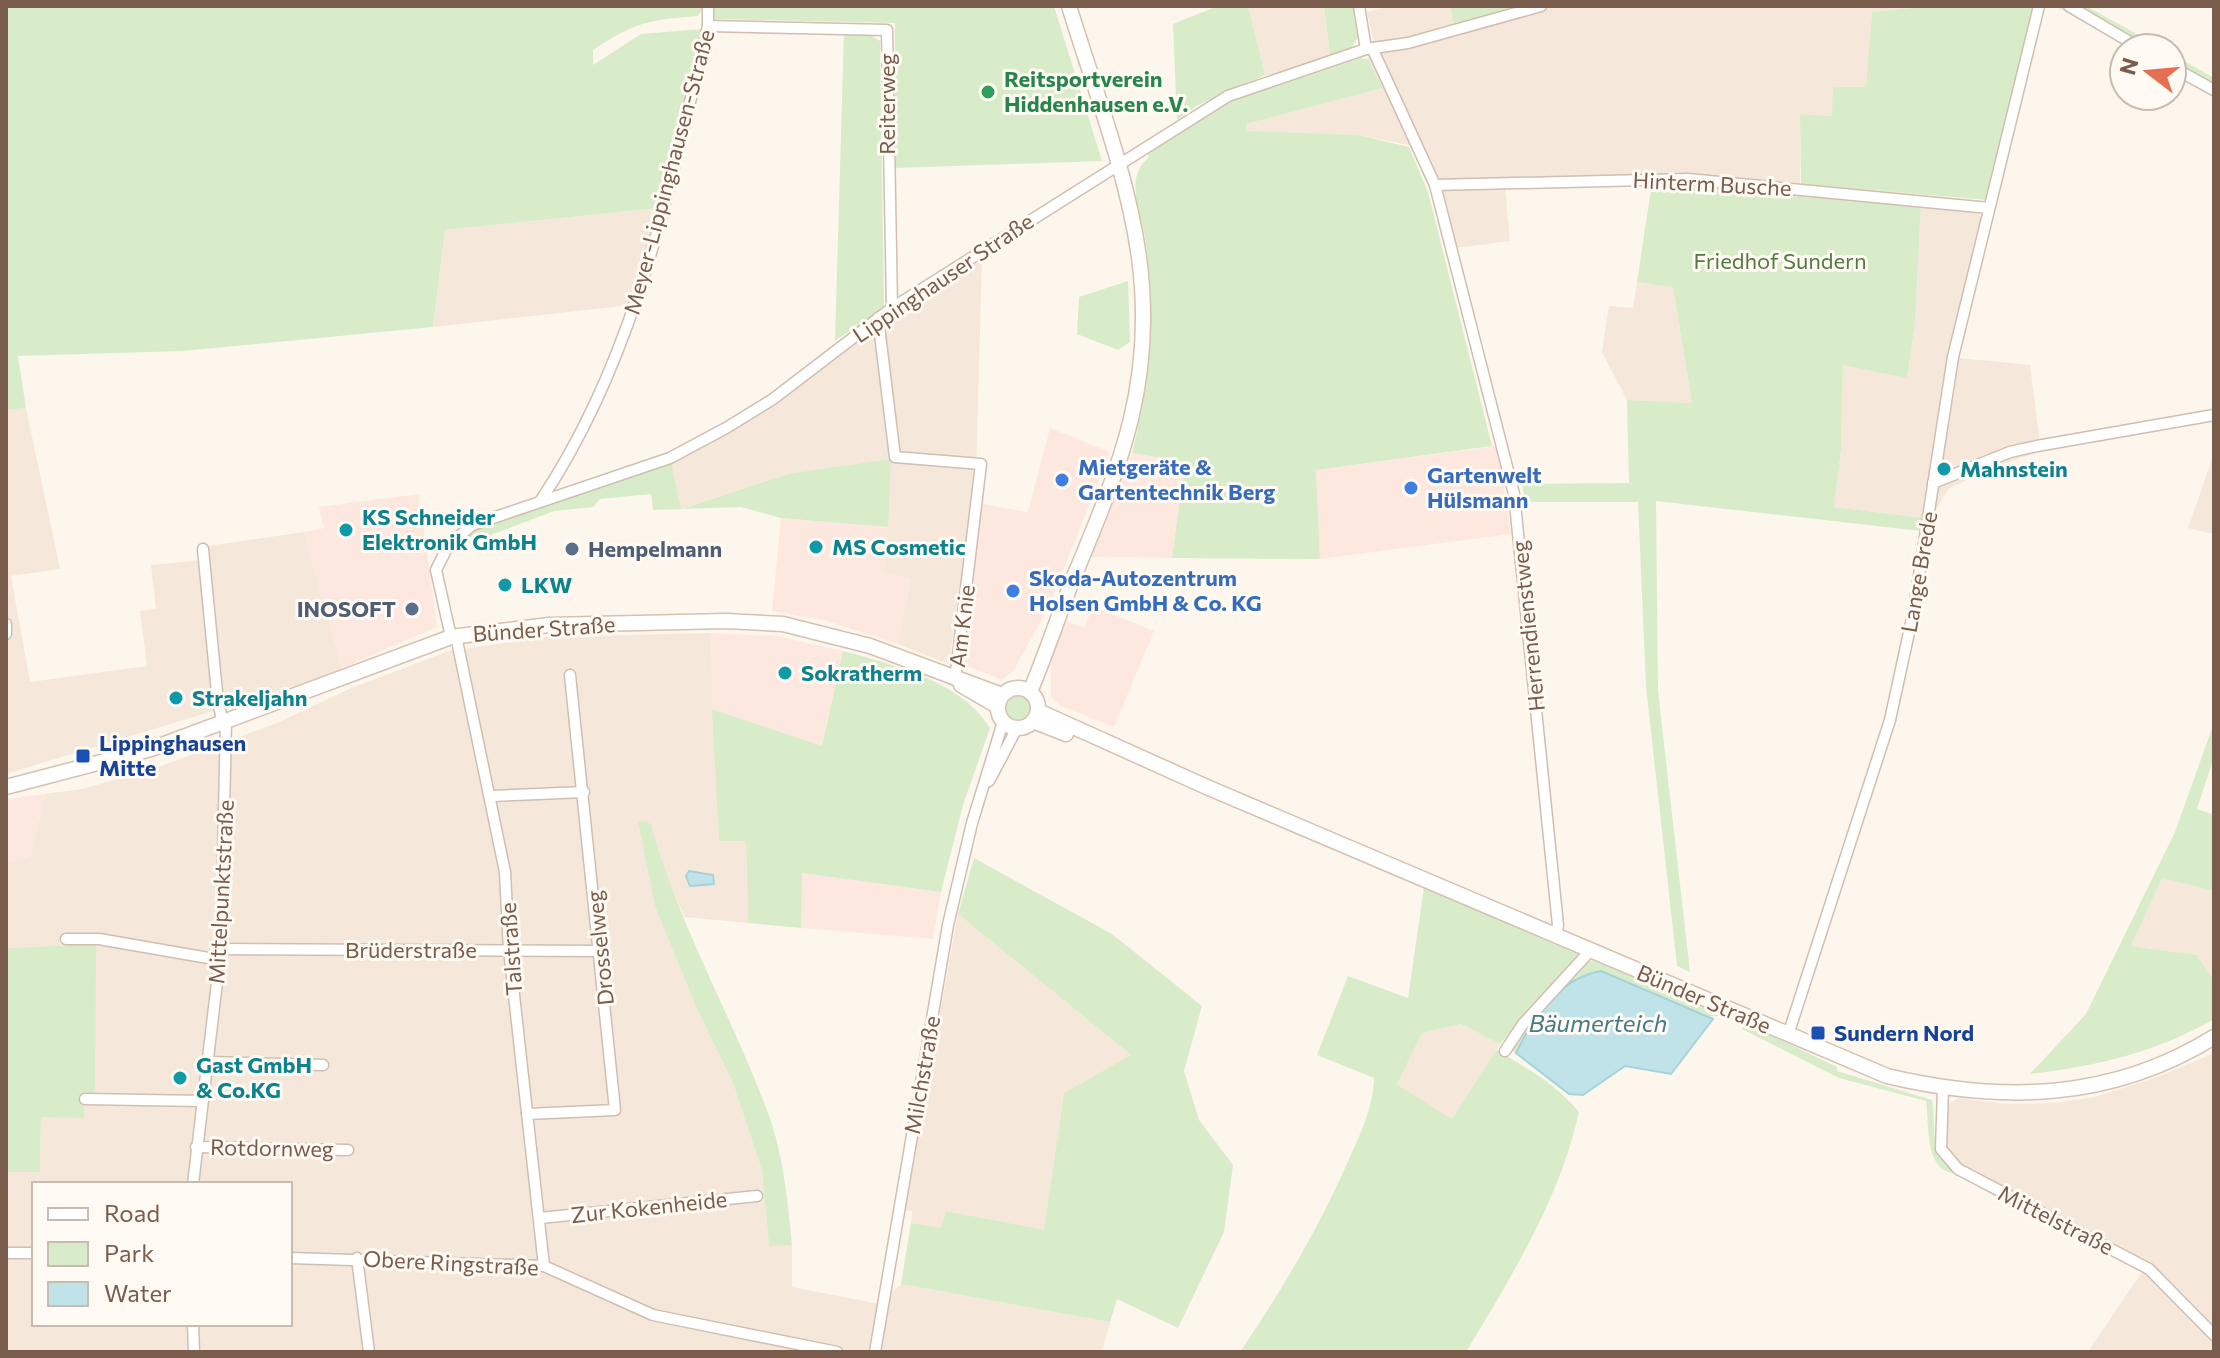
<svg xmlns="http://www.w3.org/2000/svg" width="2220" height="1358" font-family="Commissioner,sans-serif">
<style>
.residential{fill:#f5e8da;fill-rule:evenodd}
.commercial{fill:#fde8e0}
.green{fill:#d8ecc9}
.water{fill:#bfe3e8;stroke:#a5d3da;stroke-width:2}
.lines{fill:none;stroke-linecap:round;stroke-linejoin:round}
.street-casing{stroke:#d1beb0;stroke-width:13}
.secondary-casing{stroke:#d6c0b0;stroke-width:17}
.street{stroke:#fff;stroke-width:10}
.secondary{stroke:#fff;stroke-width:14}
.leisure-dot{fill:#2e9e5b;stroke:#fffaf3;stroke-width:3}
.culture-dot{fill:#0f9aa8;stroke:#fffaf3;stroke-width:3}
.shop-dot{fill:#3f7fe0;stroke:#fffaf3;stroke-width:3}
.service-dot{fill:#5c6f8a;stroke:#fffaf3;stroke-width:3}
.transit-dot{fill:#1a4fb4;stroke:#fffaf3;stroke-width:3}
.labels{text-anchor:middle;stroke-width:6;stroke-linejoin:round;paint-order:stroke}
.leisure-label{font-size:22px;font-weight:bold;fill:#27864d;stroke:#fffaf3;text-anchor:start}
.street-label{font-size:22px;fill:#7a5c4d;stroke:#fffaf3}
.park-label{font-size:22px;fill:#537a41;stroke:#fffaf3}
.shop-label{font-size:22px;font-weight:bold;fill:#366cbe;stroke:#fffaf3;text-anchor:start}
.culture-label{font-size:22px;font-weight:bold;fill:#0d838f;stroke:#fffaf3;text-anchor:start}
.service-label{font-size:22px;font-weight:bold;fill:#4e5e75;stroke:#fffaf3;text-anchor:start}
.transit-label{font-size:22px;font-weight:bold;fill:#164399;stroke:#fffaf3;text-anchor:start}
.water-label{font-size:24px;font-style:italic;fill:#437c86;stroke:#fffaf3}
</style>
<rect width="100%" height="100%" fill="#fdf6ec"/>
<!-- residential -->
<g class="residential">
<polygon points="1248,6 1324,6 1330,56 1265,76"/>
<polygon points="1392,6 1450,6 1455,26 1525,6 1932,6 1872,12 1867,88 1832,116 1800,114 1800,194 1670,181 1505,187 1510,241 1448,249 1434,193 1413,146 1359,135 1247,132 1246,124 1383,88 1368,59 1374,44 1367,12"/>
<polygon points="1921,204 1976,211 1982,219 1951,350 1960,358 2030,365 2041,451 1992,468 1948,489 1936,510 1925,510 1923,518 1834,507 1841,451 1843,364 1907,378 1915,324"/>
<polygon points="657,208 631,305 433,327 445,230"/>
<polygon points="982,258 976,474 949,664 898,644 910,579 883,572 888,527 788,474 680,509 671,461 775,405 887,319"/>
<polygon points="1637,282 1673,286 1692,403 1627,400 1602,352 1609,306 1633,308"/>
<polygon points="26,408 60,569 11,576 30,682 147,666 140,611 156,609 151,565 202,560 201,547 304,532 342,668 309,682 6,774 6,410"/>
<polygon points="2214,454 2214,534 2188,528"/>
<path d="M 711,633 L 719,841 L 746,841 L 748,923 L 685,917 L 663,871 L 651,824 L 698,1011 L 733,1083 L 762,1170 L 769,1245 L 792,1245 L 792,1287 L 880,1304 L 901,1284 L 1110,1322 L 1102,1352 L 6,1352 L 6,1172 L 40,1172 L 41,1116 L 84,1118 L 96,944 L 6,948 L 6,862 L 30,856 L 45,794 L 82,789 L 150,770 L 277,723 L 349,689 L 449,651 L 546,637 ZM 34,1184 L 290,1184 L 290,1324 L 34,1324 Z"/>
<polygon points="2162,878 2214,891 2214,981 2197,955 2131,946"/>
<polygon points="958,914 1131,1055 1064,1093 1044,1231 946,1211 941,1229 911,1223 912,1211 904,1210"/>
<polygon points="1461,1024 1500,1044 1452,1119 1397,1086 1422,1033"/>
<polygon points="2214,1053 2214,1352 2088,1352 2148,1263 1962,1167 1944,1145 1949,1104 1957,1098 2007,1104 2054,1103 2095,1097 2160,1076"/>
</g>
<!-- commercial -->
<g class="commercial">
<polygon points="1050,428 1110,452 1049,606 1014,670 1002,680 963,664 980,512 982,504 1028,512"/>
<polygon points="1498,446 1511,534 1320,559 1316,470"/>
<polygon points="1132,453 1185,462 1172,558 1091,557"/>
<polygon points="419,494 437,627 342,668 304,532 324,528 319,507"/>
<polygon points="781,518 888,527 884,572 910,578 898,644 827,621 772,611"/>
<polygon points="1075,599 1154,631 1114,727 1061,706 1051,697 1051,660 1065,621 1084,628 1091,612 1073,604"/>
<polygon points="711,633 777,636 843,651 822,746 712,709"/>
<polygon points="45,794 30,856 6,862 6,799"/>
<polygon points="802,873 941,892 933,939 801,928"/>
</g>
<!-- green -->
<g class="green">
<path d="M 6,6 L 704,6 L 698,16 C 648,20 635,22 593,50 L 593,65 L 641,34 L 703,29 L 657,208 L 445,230 L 433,327 L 183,351 L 18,356 L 26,408 L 6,410 Z"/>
<polygon points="712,6 1054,6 1102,161 895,168 895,23 715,19"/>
<polygon points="1218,6 1248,6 1265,75 1198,105 1177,120 1173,24"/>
<polygon points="1324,6 1355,6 1359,36 1350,50 1330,56"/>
<polygon points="1450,6 1525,6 1455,27"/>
<polygon points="1932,6 2035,6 1987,200 1801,184 1800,114 1832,116 1833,87 1866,87 1872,12"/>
<polygon points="2048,6 2086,6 2162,48 2129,48 2057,7"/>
<polygon points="844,32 869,34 880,41 884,307 835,341"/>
<polygon points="2172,54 2214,78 2214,98 2172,73"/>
<path d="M 1361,58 L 1368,59 L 1383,88 L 1246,124 L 1247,131 L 1359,135 L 1409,147 L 1428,192 L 1492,446 L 1316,470 L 1320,559 L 1172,558 L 1185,462 L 1132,453 C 1151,378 1156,321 1146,244 C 1143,215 1122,180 1149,157 L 1147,152 L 1229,101 Z"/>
<polygon points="1670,181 1921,204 1915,324 1907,378 1843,365 1841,451 1834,507 1923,518 1921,531 1656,501 1658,691 1690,972 1677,966 1646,687 1638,502 1525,502 1522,484 1629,483 1627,400 1692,403 1673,287 1637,282 1651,189 1646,182"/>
<polygon points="1128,281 1130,342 1118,350 1077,334 1079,297"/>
<polygon points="891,459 888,527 781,518 741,507 653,510 651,494 600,499 593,507 554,511 451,550 478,527 671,461 681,509 788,474"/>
<path d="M 843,651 C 892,664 963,682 990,728 L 963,805 L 941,892 L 802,873 L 801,928 L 748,923 L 746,841 L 719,841 L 712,709 L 822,746 Z"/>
<circle cx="1018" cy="708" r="12"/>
<path d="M 2214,723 L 2214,757 L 2197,809 L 2214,815 L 2214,891 L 2162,878 L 2131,946 L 2197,955 L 2214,981 L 2214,1019 C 2155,1053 2097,1066 2030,1074 L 2086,1014 L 2175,832 Z"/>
<path d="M 645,821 L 651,824 C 678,924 732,1016 768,1113 C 783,1153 788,1202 792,1245 L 769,1246 L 762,1170 L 733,1083 L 698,1011 L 655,906 L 638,822 Z"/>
<polygon points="974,858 1112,934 1202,1006 1184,1071 1199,1120 1233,1165 1224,1232 1178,1328 1117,1299 1110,1322 901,1284 911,1223 941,1228 946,1211 1044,1230 1064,1093 1131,1055 958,914"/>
<path d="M 1424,887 L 1580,954 L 1500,1044 L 1461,1024 L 1422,1033 L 1397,1085 L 1452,1119 L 1496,1050 C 1526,1067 1557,1085 1579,1112 C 1560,1199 1511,1277 1466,1352 L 1240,1352 C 1282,1290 1319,1228 1349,1159 C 1361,1132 1373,1109 1374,1078 L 1317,1055 L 1348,976 L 1408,998 Z"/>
<polygon points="96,944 95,1095 85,1095 84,1118 41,1117 40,1172 6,1172 6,948"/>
<polygon points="1594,960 1700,1005 1719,1016 1529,1025 1516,1053 1510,1049 1526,1023 1586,962"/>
<path d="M 1745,1023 L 1837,1067 L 1837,1071 L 1932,1100 C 1937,1135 1927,1147 1956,1174 C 1923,1170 1930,1125 1926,1101 L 1839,1078 L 1742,1029 Z"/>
</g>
<!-- water -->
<g class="water">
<polygon points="689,871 713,875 714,884 690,886 686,876"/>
<path d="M 1601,971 L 1713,1019 L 1671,1074 L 1625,1066 L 1583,1095 L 1569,1094 L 1516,1053 C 1533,1017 1559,978 1601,971 Z"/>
</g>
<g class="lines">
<defs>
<g id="street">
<polyline points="1359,6 1366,49"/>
<polyline points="2069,6 2140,48"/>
<polyline points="708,26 887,30 892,308"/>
<polyline points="1373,50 1435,185 1514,494 1558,925 1556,936"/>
<polyline points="2172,67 2214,90"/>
<polyline points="1435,185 1688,179 1989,208"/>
<polyline points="878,318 895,457 981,464 955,680"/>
<polyline points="1933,483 2010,452 2037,446 2214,415"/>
<path d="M 541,500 C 636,358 669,189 708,26 L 708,6"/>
<polyline points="203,549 218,703 223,722"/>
<polyline points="6,624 6,634"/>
<polyline points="456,636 505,872 509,950 544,1266"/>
<polyline points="451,637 436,570 448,546 472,525 670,458 726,428 773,399 892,308 1228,96 1366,49 1408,43 1541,6"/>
<polyline points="989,781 1017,728"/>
<polyline points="492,796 584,792"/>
<polyline points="66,939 99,939 220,960"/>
<polyline points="221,949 601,951"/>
<polyline points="1788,1035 1890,720 1913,614 1953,357 2039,6"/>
<polyline points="1505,1051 1523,1024 1590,951"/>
<polyline points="208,1062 323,1065"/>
<polyline points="1943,1089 1941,1149 1958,1169 2149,1269 2214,1335"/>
<polyline points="85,1099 202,1101"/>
<polyline points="527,1114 615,1110 570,675"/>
<polyline points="196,1147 348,1150"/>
<polyline points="193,1184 221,949 226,721"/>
<polyline points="540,1218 757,1196"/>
<polyline points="6,1253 34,1253"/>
<polyline points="290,1258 544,1266 653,1315 837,1352"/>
<polyline points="357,1258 369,1352"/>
<polyline points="193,1324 194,1352"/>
<polyline points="875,1352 948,925 972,823 1003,722"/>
</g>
<g id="secondary">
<polyline points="961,685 997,706"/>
<circle cx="1018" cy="708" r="20"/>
<path d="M 1030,692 C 1045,656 1057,620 1071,584 C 1119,468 1156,386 1139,257 C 1127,172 1094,88 1069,6"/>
<path d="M 1038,711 L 1209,788 L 1887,1076 C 2001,1103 2111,1101 2214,1037"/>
<polyline points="1033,721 1066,734"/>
<polyline points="6,787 151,749 451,637 549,625 726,621 783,624 870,646 1002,695"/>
</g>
</defs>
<!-- street casing -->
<use href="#street" class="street-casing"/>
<!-- secondary casing -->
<use href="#secondary" class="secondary-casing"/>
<!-- street -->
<use href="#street" class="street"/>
<!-- secondary -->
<use href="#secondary" class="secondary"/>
</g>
<!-- markers -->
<circle class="leisure-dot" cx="988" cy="92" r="8"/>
<g class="culture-dot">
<circle cx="1944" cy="469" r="8"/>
<circle cx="346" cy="530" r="8"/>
<circle cx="816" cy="547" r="8"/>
<circle cx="505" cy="585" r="8"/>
<circle cx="785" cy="673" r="8"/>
<circle cx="176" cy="698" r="8"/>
<circle cx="180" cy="1078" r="8"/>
</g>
<g class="shop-dot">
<circle cx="1062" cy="480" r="8"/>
<circle cx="1411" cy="488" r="8"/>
<circle cx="1013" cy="591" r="8"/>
</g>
<g class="service-dot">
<circle cx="572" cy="549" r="8"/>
<circle cx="412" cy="609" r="8"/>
</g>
<g class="transit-dot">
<rect x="75" y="748" width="16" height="16" rx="4"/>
<rect x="1810" y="1025" width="16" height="16" rx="4"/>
</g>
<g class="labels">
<!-- leisure labels -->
<g class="leisure-label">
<text x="1004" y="87">Reitsportverein<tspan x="1004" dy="25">Hiddenhausen e.V.</tspan></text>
</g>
<!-- street labels -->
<g class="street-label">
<text transform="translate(887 104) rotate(-90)" y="8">Reiterweg</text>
<text transform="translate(669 172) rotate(-75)" y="8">Meyer-Lippinghausen-Straße</text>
<text transform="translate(1712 184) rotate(3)" y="8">Hinterm Busche</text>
<text transform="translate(943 278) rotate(-34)" y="8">Lippinghauser Straße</text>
<text transform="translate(1919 572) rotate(-80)" y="8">Lange Brede</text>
<text transform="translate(962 626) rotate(-83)" y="8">Am Knie</text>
<text transform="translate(1528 626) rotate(-96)" y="8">Herrendienstweg</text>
<text transform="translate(544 629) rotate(-4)" y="8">Bünder Straße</text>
<text transform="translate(221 892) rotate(-87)" y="8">Mittelpunktstraße</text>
<text transform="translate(600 948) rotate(-96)" y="8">Drosselweg</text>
<text transform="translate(511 949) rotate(-94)" y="8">Talstraße</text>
<text x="411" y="958">Brüderstraße</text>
<text transform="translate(1704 999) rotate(23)" y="8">Bünder Straße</text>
<text transform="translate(922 1075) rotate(-80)" y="8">Milchstraße</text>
<text transform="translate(272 1148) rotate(1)" y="8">Rotdornweg</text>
<text transform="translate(649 1207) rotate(-6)" y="8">Zur Kokenheide</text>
<text transform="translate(2056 1220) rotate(27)" y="8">Mittelstraße</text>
<text transform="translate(451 1263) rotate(3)" y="8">Obere Ringstraße</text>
</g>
<!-- park labels -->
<g class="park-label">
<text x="1780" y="269">Friedhof Sundern</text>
</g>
<!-- shop labels -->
<g class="shop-label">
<text x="1078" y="475">Mietgeräte &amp;<tspan x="1078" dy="25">Gartentechnik Berg</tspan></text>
<text x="1427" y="483">Gartenwelt<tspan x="1427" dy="25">Hülsmann</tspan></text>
<text x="1029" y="586">Skoda-Autozentrum<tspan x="1029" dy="25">Holsen GmbH &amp; Co. KG</tspan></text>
</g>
<!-- culture labels -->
<g class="culture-label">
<text x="1960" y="477">Mahnstein</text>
<text x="362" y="525">KS Schneider<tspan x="362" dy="25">Elektronik GmbH</tspan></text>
<text x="832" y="555">MS Cosmetic</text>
<text x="521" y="593">LKW</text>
<text x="801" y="681">Sokratherm</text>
<text x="192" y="706">Strakeljahn</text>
<text x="196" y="1073">Gast GmbH<tspan x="196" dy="25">&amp; Co.KG</tspan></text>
</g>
<!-- service labels -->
<g class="service-label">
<text x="588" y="557">Hempelmann</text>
<text x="396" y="617" text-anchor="end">INOSOFT</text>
</g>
<!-- transit labels -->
<g class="transit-label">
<text x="99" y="751">Lippinghausen<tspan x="99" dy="25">Mitte</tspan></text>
<text x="1834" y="1041">Sundern Nord</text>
</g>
<!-- water labels -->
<g class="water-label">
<text x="1598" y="1032">Bäumerteich</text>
</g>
</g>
<!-- border -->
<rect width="2220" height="1358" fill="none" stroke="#7a5c4d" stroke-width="16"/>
<!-- legend -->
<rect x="32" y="1182" width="260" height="144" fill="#fffaf3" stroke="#cabbb1" stroke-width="2"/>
<rect x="48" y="1208" width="40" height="12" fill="#ffffff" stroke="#cabbb1" stroke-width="2"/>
<text x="104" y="1222" font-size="24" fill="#7a5c4d">Road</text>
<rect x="48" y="1242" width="40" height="24" fill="#d8ecc9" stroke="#cabbb1" stroke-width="2"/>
<text x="104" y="1262" font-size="24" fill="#7a5c4d">Park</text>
<rect x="48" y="1282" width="40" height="24" fill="#bfe3e8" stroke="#cabbb1" stroke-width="2"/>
<text x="104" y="1302" font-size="24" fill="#7a5c4d">Water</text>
<!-- north arrow -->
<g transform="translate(2148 72) rotate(286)"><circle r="38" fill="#fffaf3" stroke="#cabbb1" stroke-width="2"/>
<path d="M0-6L14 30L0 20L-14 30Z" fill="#e76f51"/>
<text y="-12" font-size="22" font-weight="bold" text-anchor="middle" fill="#7a5c4d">N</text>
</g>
</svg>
